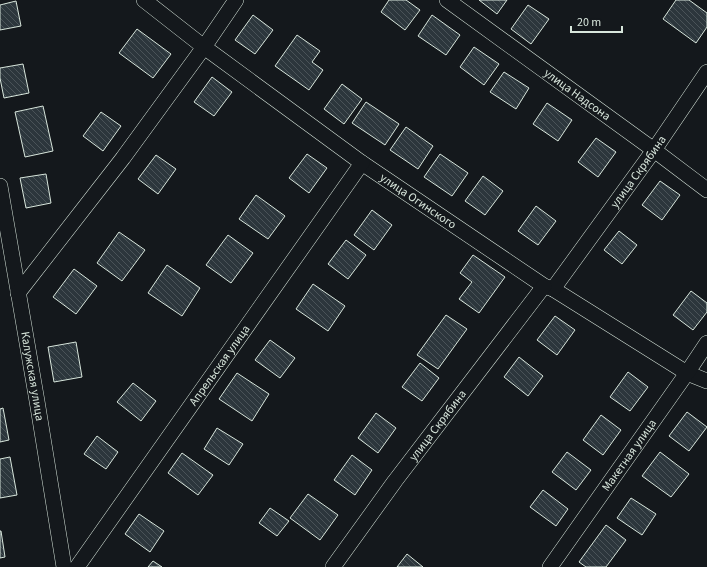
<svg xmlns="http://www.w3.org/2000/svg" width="707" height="567" font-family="'Source Sans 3',sans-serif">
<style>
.building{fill:url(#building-back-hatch);stroke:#d8e6dc}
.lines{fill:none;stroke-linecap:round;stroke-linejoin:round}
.street-casing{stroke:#d8e6dc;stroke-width:16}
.street{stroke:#14181c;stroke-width:15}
.labels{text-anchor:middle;stroke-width:3;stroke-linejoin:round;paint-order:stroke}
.street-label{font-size:12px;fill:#d8e6dc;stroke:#14181c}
</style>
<defs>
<pattern id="building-back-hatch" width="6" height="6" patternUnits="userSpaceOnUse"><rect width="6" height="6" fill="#2c363c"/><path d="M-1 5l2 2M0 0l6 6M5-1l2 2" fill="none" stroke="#4a5358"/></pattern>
</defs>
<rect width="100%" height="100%" fill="#14181c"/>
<!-- building -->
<g class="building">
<polygon points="389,0 406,0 420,10 405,30 381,12"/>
<polygon points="479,0 507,0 497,14"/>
<polygon points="676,0 689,0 707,13 707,27 696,43 663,19"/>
<polygon points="16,1 21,26 0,30 0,5"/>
<polygon points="528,5 549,19 531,44 511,29"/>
<polygon points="253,15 273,30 255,54 235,40"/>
<polygon points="432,15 460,35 446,55 418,36"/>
<polygon points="137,29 171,54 153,78 119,53"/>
<polygon points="297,35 320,51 312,62 323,70 309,90 275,66"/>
<polygon points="474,47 499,64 484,85 460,67"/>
<polygon points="23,64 29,93 4,98 0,78 0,68"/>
<polygon points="504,72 529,88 516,109 490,92"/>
<polygon points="212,77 232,92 214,116 194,102"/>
<polygon points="342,84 362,99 344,124 324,109"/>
<polygon points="366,102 399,124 385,145 352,123"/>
<polygon points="547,103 572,120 558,141 533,124"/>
<polygon points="43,106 53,151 25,157 15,112"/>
<polygon points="101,112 121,126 103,151 83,136"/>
<polygon points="406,127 433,146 418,169 390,150"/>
<polygon points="596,138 616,152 598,177 578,162"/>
<polygon points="307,154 327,168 309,193 289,178"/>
<polygon points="440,154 468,173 452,196 424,177"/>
<polygon points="156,155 176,169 158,194 138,179"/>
<polygon points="46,174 51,203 26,208 20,178"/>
<polygon points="483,176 503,191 485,215 465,201"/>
<polygon points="660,181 680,195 662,220 642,205"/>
<polygon points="256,195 285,216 268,239 239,219"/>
<polygon points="536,206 556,221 538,245 518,231"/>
<polygon points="372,210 392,225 374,250 354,235"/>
<polygon points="619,231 637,245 622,264 604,250"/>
<polygon points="119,232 145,250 122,281 97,263"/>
<polygon points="228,235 253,253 231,283 206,265"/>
<polygon points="346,240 366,255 348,279 328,264"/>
<polygon points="473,255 505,277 479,313 459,299 472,282 460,273"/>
<polygon points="167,265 200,288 182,316 148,293"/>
<polygon points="74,269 97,286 76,314 53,297"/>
<polygon points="313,284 345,306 328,331 296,309"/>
<polygon points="691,291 707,303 707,312 693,330 673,315"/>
<polygon points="446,315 467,329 438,369 417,355"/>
<polygon points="555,316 575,330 557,355 537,340"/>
<polygon points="270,340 295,358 280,378 255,360"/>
<polygon points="76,342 82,377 54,382 48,347"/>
<polygon points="519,357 543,376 528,396 504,377"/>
<polygon points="420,363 439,378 422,401 402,387"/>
<polygon points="628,372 648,387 630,411 610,397"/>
<polygon points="237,373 269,394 252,421 219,399"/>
<polygon points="133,383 156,401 141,421 117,402"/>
<polygon points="3,408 9,440 0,442 0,409"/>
<polygon points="687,412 707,427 689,451 669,436"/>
<polygon points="376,413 396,428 378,453 358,438"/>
<polygon points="601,415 621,430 603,455 583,440"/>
<polygon points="217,428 243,444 229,465 204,449"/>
<polygon points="97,436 118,452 106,469 84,454"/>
<polygon points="567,452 591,470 576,490 552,472"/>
<polygon points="660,452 689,474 671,497 642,476"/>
<polygon points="182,453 213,475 198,495 168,473"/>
<polygon points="352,455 372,470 355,495 334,480"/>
<polygon points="10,457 17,495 0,498 0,459"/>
<polygon points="543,490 568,509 556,526 530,507"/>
<polygon points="308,494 338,515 320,540 290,518"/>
<polygon points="631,498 656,514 642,535 617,518"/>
<polygon points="270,508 289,521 277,536 259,523"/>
<polygon points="139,514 164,531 150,552 125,534"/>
<polygon points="606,525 626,540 606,567 586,567 579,562"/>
<polygon points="0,531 1,531 5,557 0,558"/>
<polygon points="407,554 423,567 397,567"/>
<polygon points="153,561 162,567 148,567"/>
</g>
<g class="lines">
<defs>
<g id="street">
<path id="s1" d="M 144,0 L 204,47 L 362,163 L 544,286 L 553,289 L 687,373 L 707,381"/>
<path id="s2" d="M 447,0 L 654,150 L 707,190"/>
<path id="s3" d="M 0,186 L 37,401 L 64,567"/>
<path id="s4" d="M 553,289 L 654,150 L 707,72"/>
<polyline points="18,293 123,158 204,47 236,0"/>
<path id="s5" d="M 77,567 L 362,163"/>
<path id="s6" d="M 333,567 L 395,481 L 544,286"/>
<path id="s7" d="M 550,567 L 687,373 L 707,343"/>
</g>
</defs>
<!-- street casing -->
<use href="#street" class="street-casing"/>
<!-- street -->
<use href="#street" class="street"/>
</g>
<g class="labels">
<!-- street labels -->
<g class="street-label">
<text dy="4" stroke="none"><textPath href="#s2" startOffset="161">улица Надсона</textPath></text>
<text dy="4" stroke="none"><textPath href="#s4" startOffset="145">улица Скрябина</textPath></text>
<text dy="4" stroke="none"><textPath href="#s1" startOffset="340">улица Огинского</textPath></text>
<text dy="4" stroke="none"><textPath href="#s5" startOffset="247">Апрельская улица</textPath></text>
<text dy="4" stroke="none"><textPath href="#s3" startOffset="193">Калужская улица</textPath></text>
<text dy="4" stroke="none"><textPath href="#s6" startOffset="176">улица Скрябина</textPath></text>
<text dy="4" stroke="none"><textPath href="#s7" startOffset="137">Макетная улица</textPath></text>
</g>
</g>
<!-- scale -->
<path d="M571 26v6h51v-6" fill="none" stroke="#d8e6dc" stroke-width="2"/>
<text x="577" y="26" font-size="12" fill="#d8e6dc" stroke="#14181c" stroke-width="3" paint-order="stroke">20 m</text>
</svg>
